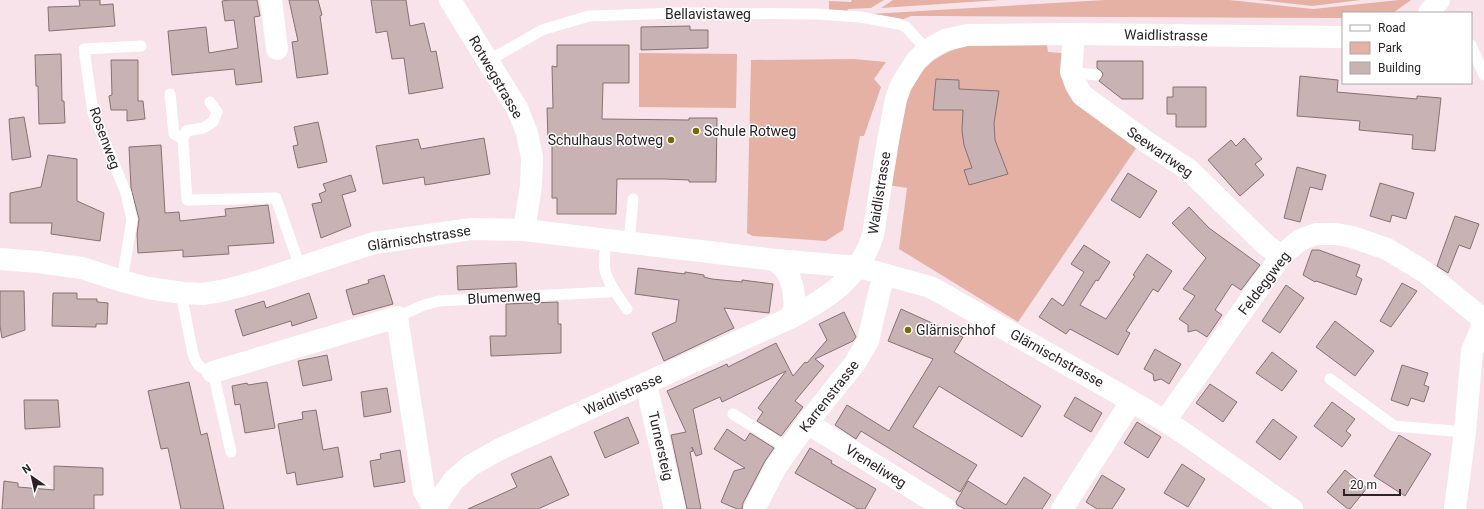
<svg xmlns="http://www.w3.org/2000/svg" width="1484" height="509" font-family="Roboto,sans-serif">
<style>
.green{fill:#e4b1a4}
.building{fill:#c8b2b3;stroke:#857273}
.lines{fill:none;stroke-linecap:round;stroke-linejoin:round}
.service{stroke:#fff;stroke-width:11}
.minor{stroke:#fff;stroke-width:22}
.secondary{stroke:#fff;stroke-width:22}
.poi-dot{fill:#786800;stroke:#fff;stroke-width:1.5}
.labels{text-anchor:middle;stroke-width:3;stroke-linejoin:round;paint-order:stroke}
.street-label{font-size:14px;fill:#2b2326;stroke:#fff}
.poi-label{font-size:14px;fill:#2b2326;stroke:#fff;text-anchor:start}
</style>
<rect width="100%" height="100%" fill="#f8e3ea"/>
<!-- green -->
<g class="green">
<polygon points="852,0 884,0 871,8 848,9 847,11 829,10 829,1 851,2"/>
<polygon points="893,0 1000,0 881,8"/>
<polygon points="1105,0 1229,0 1313,9 1399,0 1411,0 1393,13 1343,13 1343,18 936,16 911,16 901,20 870,14"/>
<polygon points="1258,0 1361,0 1312,6"/>
<path d="M 967,45 L 1047,45 L 1048,52 L 1062,53 L 1063,70 L 1139,144 L 1018,322 L 899,249 L 907,188 L 888,185 L 907,99 C 918,68 935,55 967,45 Z"/>
<polygon points="639,53 737,54 736,108 639,107"/>
<polygon points="854,59 886,62 874,79 881,87 864,136 860,136 843,230 826,241 753,236 747,233 751,60"/>
</g>
<!-- building -->
<g class="building">
<polygon points="79,0 100,0 100,5 113,4 115,26 49,31 48,7 80,6"/>
<polygon points="230,0 257,0 260,16 254,17 262,82 236,85 234,69 172,75 168,31 206,27 209,53 238,48 234,20 225,21 222,1"/>
<polygon points="289,0 318,0 322,15 320,16 328,74 297,78 292,42 298,41"/>
<polygon points="371,0 406,0 410,26 424,23 431,52 436,51 443,88 409,94 404,58 392,59 387,31 376,33"/>
<polygon points="690,26 690,30 708,30 708,48 641,50 641,27"/>
<polygon points="557,45 629,45 629,83 603,83 602,119 689,120 689,118 717,118 716,182 689,182 689,180 664,179 617,179 616,214 557,214 557,198 552,198 552,139 548,139 547,108 553,108 552,66 557,67"/>
<polygon points="61,54 62,101 64,101 65,123 39,124 38,86 36,86 35,55"/>
<polygon points="111,60 138,60 138,101 143,101 145,119 127,121 127,110 111,110 109,96 112,95"/>
<polygon points="1097,61 1143,61 1143,99 1122,99 1099,81 1103,75 1102,72 1097,68"/>
<polygon points="1300,76 1338,80 1337,92 1417,99 1417,96 1441,98 1435,151 1412,149 1413,135 1359,130 1360,121 1297,116"/>
<polygon points="936,79 959,80 959,89 999,91 994,123 995,140 1008,174 969,185 964,170 972,168 964,145 962,131 963,110 933,110"/>
<polygon points="1173,87 1206,87 1206,127 1176,127 1176,114 1167,114 1167,97 1173,97"/>
<polygon points="24,117 31,157 12,160 9,119"/>
<polygon points="318,122 327,162 298,168 293,146 298,145 294,127"/>
<polygon points="484,138 490,174 425,185 424,177 383,184 376,146 418,139 421,149"/>
<polygon points="1244,138 1262,159 1255,164 1264,175 1240,196 1208,160 1231,140 1236,146"/>
<polygon points="161,145 165,213 179,212 180,221 226,216 225,209 268,205 274,243 228,246 229,254 183,257 183,250 138,253 137,234 139,219 131,188 129,147"/>
<polygon points="48,155 77,159 77,201 104,213 100,241 51,234 52,223 10,223 10,193 41,187"/>
<polygon points="1297,167 1326,175 1322,190 1310,187 1300,222 1284,218"/>
<polygon points="1128,173 1157,191 1140,218 1111,200"/>
<polygon points="351,175 356,191 342,195 351,226 321,238 312,204 322,202 319,194 326,191 323,184"/>
<polygon points="1380,183 1414,193 1406,219 1392,215 1390,222 1370,216"/>
<polygon points="1189,207 1209,228 1260,265 1241,290 1232,284 1215,310 1222,315 1207,337 1196,330 1188,332 1188,325 1179,319 1195,296 1183,289 1206,258 1172,223"/>
<polygon points="1455,216 1479,224 1470,249 1459,245 1448,273 1437,266"/>
<polygon points="1084,245 1110,262 1098,281 1096,280 1080,305 1106,319 1135,276 1133,275 1147,254 1172,271 1158,292 1153,289 1126,331 1130,333 1118,355 1070,329 1066,334 1039,317 1052,298 1063,306 1084,272 1071,264"/>
<polygon points="1312,250 1319,250 1360,265 1356,276 1362,279 1356,295 1316,281 1315,282 1303,275"/>
<polygon points="516,263 517,287 458,290 457,266"/>
<polygon points="638,268 685,274 685,272 704,275 704,277 712,279 742,282 742,280 773,284 769,313 724,308 734,328 664,361 652,333 676,322 679,300 635,294"/>
<polygon points="384,275 393,304 353,315 346,290 369,283 368,280"/>
<polygon points="1402,283 1417,291 1391,327 1380,321"/>
<polygon points="1286,285 1304,298 1280,333 1262,321"/>
<polygon points="0,291 24,291 25,330 2,338 0,326"/>
<polygon points="53,293 77,293 77,299 97,299 97,302 108,303 107,324 96,324 96,327 52,326"/>
<polygon points="309,293 317,318 292,326 291,321 243,336 235,310 264,301 266,308"/>
<polygon points="558,302 558,324 561,324 561,353 491,356 490,336 506,336 506,304"/>
<polygon points="901,309 963,337 954,352 1041,406 1022,437 939,386 913,427 977,465 960,492 861,431 856,439 835,425 847,405 889,431 933,359 888,341"/>
<polygon points="844,312 856,337 853,341 815,359 824,366 795,401 803,407 781,436 757,421 763,412 758,408 786,371 722,402 720,397 693,409 702,454 696,456 692,447 693,451 690,452 701,509 687,509 671,435 686,432 667,391 727,364 728,367 776,343 793,376 805,362 807,363 827,340 819,324"/>
<polygon points="1335,321 1374,351 1355,376 1316,347"/>
<polygon points="1155,349 1181,364 1169,384 1161,379 1154,381 1153,374 1144,369"/>
<polygon points="1272,352 1297,371 1282,391 1256,373"/>
<polygon points="327,355 332,380 303,386 298,361"/>
<polygon points="1402,365 1428,373 1424,385 1429,387 1424,402 1411,398 1408,406 1391,400"/>
<polygon points="189,382 201,435 207,433 224,509 181,509 168,448 161,449 148,391"/>
<polygon points="267,382 275,428 245,433 240,404 235,405 232,386 247,383 248,385"/>
<polygon points="1210,384 1237,402 1223,422 1196,403"/>
<polygon points="387,388 391,412 364,417 361,392"/>
<polygon points="1075,397 1102,413 1091,432 1064,416"/>
<polygon points="24,400 58,400 60,427 25,429"/>
<polygon points="1332,402 1355,419 1346,431 1351,435 1342,447 1314,426"/>
<polygon points="316,410 323,450 338,447 343,477 297,485 295,472 287,474 278,424 303,419 302,412"/>
<polygon points="628,417 639,443 605,458 594,432"/>
<polygon points="1273,419 1297,437 1280,460 1256,442"/>
<polygon points="1137,422 1161,437 1148,458 1124,443"/>
<polygon points="727,429 745,441 750,433 774,448 765,461 743,503 742,509 737,509 721,502 734,471 745,468 714,449"/>
<polygon points="1399,435 1431,454 1405,496 1374,476"/>
<polygon points="810,448 832,461 831,463 876,489 865,509 858,509 795,473"/>
<polygon points="400,450 405,482 374,487 370,461 381,459 380,454"/>
<polygon points="551,456 569,495 538,509 468,509 517,487 511,474"/>
<polygon points="1182,464 1205,479 1188,507 1164,493"/>
<polygon points="54,466 103,468 103,495 94,495 94,509 2,509 4,481 18,483 18,487 54,490"/>
<polygon points="1345,470 1367,488 1350,509 1348,509 1327,492"/>
<polygon points="1102,475 1125,489 1112,509 1097,509 1086,502"/>
<polygon points="1024,477 1051,495 1042,509 965,509 957,505 956,502 968,481 1006,505"/>
</g>
<g class="lines">
<!-- service -->
<g class="service">
<polyline points="1471,45 1484,75"/>
<polyline points="488,61 542,30 589,16 620,15 677,13 816,14 860,17 899,24 906,27 927,50"/>
<polyline points="1071,72 1096,75"/>
<polyline points="170,94 174,134 183,139"/>
<polyline points="210,102 217,112 213,122 203,128 186,131 183,139 187,200 276,198 300,267"/>
<path d="M 607,241 C 605,250 603,260 605,270 C 608,284 619,297 627,309"/>
<polyline points="629,244 633,199"/>
<polyline points="122,281 132,220 126,193 93,113 84,49 141,46"/>
<path d="M 183,293 L 183,304 L 193,354 C 196,366 202,369 213,372 L 231,452"/>
<polyline points="397,317 424,305 439,301 608,292 614,290"/>
<polyline points="1330,379 1394,426 1465,432"/>
<polyline points="733,414 789,449"/>
</g>
<!-- minor -->
<g class="minor">
<polyline points="271,0 277,49"/>
<polyline points="450,0 517,108 527,133 532,158 531,186 524,230"/>
<polyline points="1074,34 1071,72 1076,85 1082,95 1145,141 1189,170 1266,245 1281,256"/>
<polyline points="0,259 38,262 82,268 122,281 148,288 183,293 202,294 222,291 259,281 374,243 471,229 524,230 775,260 858,267 930,287 943,294 1112,390 1165,421 1185,434 1292,509"/>
<polyline points="775,260 784,268 789,276 793,288 795,307 790,318"/>
<polyline points="213,372 397,317 424,491 434,508"/>
<polyline points="645,384 648,393 675,509"/>
<polyline points="1165,421 1281,256 1300,240 1316,234 1336,234 1352,237 1387,249 1425,272 1484,320"/>
<polyline points="807,423 946,509"/>
<polyline points="754,509 776,467 807,423 855,363 868,341 880,289 886,275"/>
<polyline points="1062,509 1131,402"/>
<polyline points="1455,509 1465,432 1472,351 1484,322"/>
</g>
<!-- secondary -->
<g class="secondary">
<polyline points="1429,13 1439,0"/>
<path d="M 434,509 L 453,481 L 470,466 L 500,449 L 790,318 C 828,298 859,279 873,235 L 888,141 L 896,99 L 901,85 L 916,61 L 927,50 L 945,40 L 967,35 L 1074,34 L 1343,37"/>
</g>
</g>
<!-- markers -->
<g class="poi-dot">
<circle cx="696" cy="131" r="4"/>
<circle cx="671" cy="140" r="4"/>
<circle cx="908" cy="330" r="4"/>
</g>
<g class="labels">
<!-- street labels -->
<g class="street-label">
<text x="708" y="19">Bellavistaweg</text>
<text transform="translate(1166 35) rotate(1)" y="5">Waidlistrasse</text>
<text transform="translate(496 77) rotate(60)" y="5">Rotwegstrasse</text>
<text transform="translate(105 138) rotate(70)" y="5">Rosenweg</text>
<text transform="translate(1160 152) rotate(35)" y="5">Seewartweg</text>
<text transform="translate(879 193) rotate(-81)" y="5">Waidlistrasse</text>
<text transform="translate(419 238) rotate(-9)" y="5">Glärnischstrasse</text>
<text transform="translate(1264 283) rotate(-53)" y="5">Feldeggweg</text>
<text transform="translate(504 297) rotate(-3)" y="5">Blumenweg</text>
<text transform="translate(1057 358) rotate(29)" y="5">Glärnischstrasse</text>
<text transform="translate(623 394) rotate(-24)" y="5">Waidlistrasse</text>
<text transform="translate(829 396) rotate(-52)" y="5">Karrenstrasse</text>
<text transform="translate(661 446) rotate(77)" y="5">Turnersteig</text>
<text transform="translate(876 466) rotate(32)" y="5">Vreneliweg</text>
</g>
<!-- poi labels -->
<g class="poi-label">
<text x="704" y="136">Schule Rotweg</text>
<text x="663" y="145" text-anchor="end">Schulhaus Rotweg</text>
<text x="916" y="335">Glärnischhof</text>
</g>
</g>
<!-- legend -->
<rect x="1342" y="12" width="130" height="72" fill="#ffffff" stroke="#aaa7a8"/>
<rect x="1350" y="25" width="20" height="6" fill="#ffffff" stroke="#aaa7a8"/>
<text x="1378" y="32" font-size="12" fill="#2b2326">Road</text>
<rect x="1350" y="42" width="20" height="12" fill="#e4b1a4" stroke="#aaa7a8"/>
<text x="1378" y="52" font-size="12" fill="#2b2326">Park</text>
<rect x="1350" y="62" width="20" height="12" fill="#c8b2b3" stroke="#aaa7a8"/>
<text x="1378" y="72" font-size="12" fill="#2b2326">Building</text>
<!-- north arrow -->
<g transform="translate(32 477) rotate(326)" stroke="#ffffff" stroke-width="3" paint-order="stroke">
<path d="M0-3L7 15L0 10L-7 15Z" fill="#2b2326"/>
<text y="-6" font-size="11" font-weight="bold" text-anchor="middle" fill="#2b2326">N</text>
</g>
<!-- scale -->
<path d="M1344 489v6h56v-6" fill="none" stroke="#2b2326" stroke-width="2"/>
<text x="1350" y="489" font-size="12" fill="#2b2326" stroke="#ffffff" stroke-width="3" paint-order="stroke">20 m</text>
</svg>
